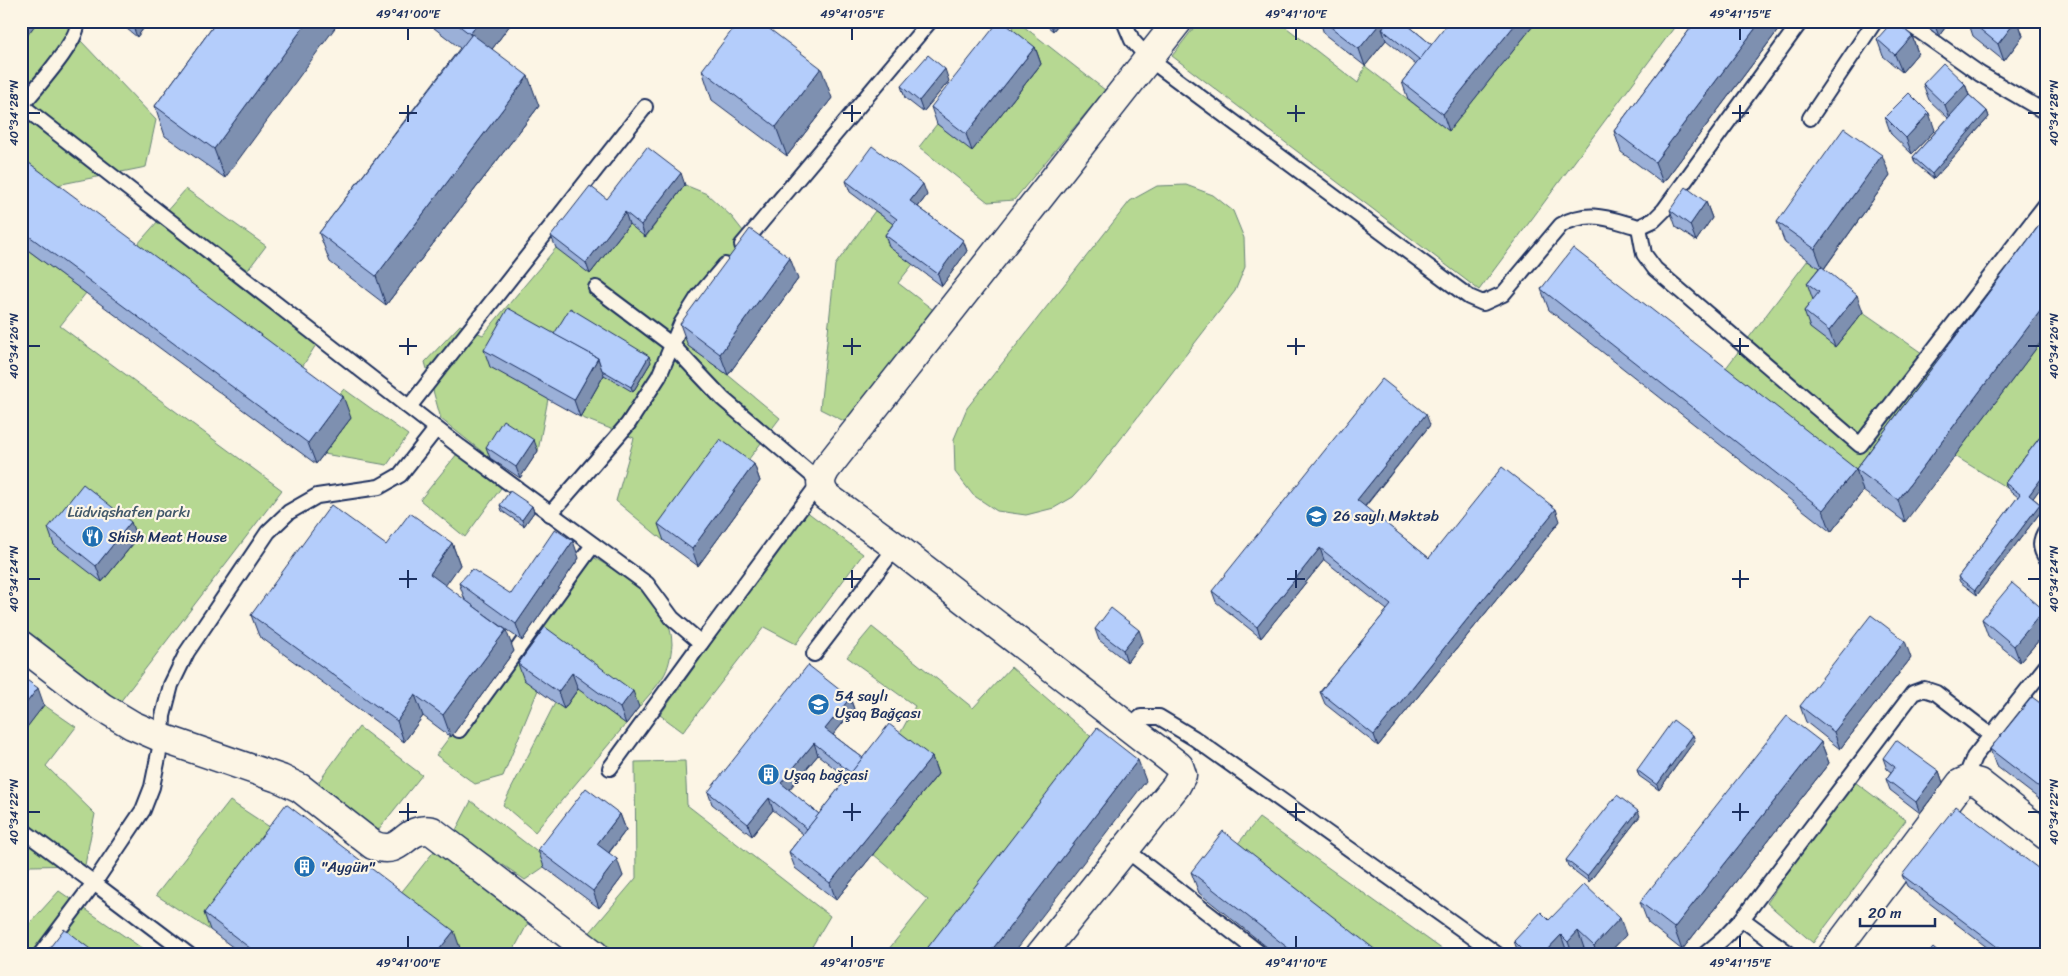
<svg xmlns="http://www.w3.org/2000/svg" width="2068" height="976" font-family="Sriracha,sans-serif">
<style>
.green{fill:#b6d892;stroke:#688478}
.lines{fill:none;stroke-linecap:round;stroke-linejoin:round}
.service-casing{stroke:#1b2f5e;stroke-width:18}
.minor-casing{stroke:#1b2f5e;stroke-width:31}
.service{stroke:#fcf5e5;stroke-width:14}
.minor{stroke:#fcf5e5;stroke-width:28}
.wall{fill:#9bb0d8;stroke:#1b2f5e;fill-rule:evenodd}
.shaded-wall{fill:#7e90b0;stroke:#1b2f5e}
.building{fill:#b4cdfb;stroke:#1b2f5e}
.ticks{fill:none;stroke:#1b2f5e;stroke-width:2}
.labels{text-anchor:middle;stroke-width:4.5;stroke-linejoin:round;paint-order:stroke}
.park-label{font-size:15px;fill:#42596b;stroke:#fcf5e5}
.poi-label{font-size:15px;fill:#1b2f5e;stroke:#fcf5e5;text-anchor:start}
.neatline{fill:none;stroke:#1b2f5e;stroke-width:2}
.ticks-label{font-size:12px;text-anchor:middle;fill:#1b2f5e}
</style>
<rect width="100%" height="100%" fill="#fcf5e5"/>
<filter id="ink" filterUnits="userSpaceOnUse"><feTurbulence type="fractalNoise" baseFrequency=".02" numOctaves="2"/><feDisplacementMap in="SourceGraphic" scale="10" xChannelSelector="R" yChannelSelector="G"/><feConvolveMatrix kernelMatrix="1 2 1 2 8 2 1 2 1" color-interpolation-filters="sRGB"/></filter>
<g filter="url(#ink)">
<!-- green -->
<g class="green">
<polygon points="38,21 62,21 156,120 146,167 42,188 21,172 21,40 23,41"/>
<polygon points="1199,21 1278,21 1358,83 1365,66 1449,131 1537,21 1679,21 1479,290 1172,56"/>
<polygon points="1018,22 1105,90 1014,200 988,202 919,147 937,124 972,150 1041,64 1006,36"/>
<polygon points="685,185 707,194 732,217 758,250 688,346 728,375 780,418 742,468 726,456 664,541 616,501 634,438 580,417 604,375 553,346 491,367 548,399 538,451 507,431 490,458 441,419 425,362 460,325 483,335 556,248 629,224 646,237"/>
<polygon points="1186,185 1213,195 1233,211 1244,238 1245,267 1235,291 1089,480 1073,497 1054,508 1026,515 997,511 973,495 955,472 954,439 967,408 1130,201 1157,186"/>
<polygon points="186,189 266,246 244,275 322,335 296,377 130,253"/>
<polygon points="875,211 902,230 889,247 913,264 898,283 936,312 848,423 820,409 835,265"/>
<polygon points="21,245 86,293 60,326 282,490 120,702 21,626"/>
<polygon points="1808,260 1823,270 1863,312 1952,374 1863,491 1719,377"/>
<polygon points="2047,334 2047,436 2007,488 1955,456"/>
<polygon points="344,389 408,435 387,465 324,454 351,418 331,403"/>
<polygon points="457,454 501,488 465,537 420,500"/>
<polygon points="806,511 863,554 796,644 764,627 683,732 660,715"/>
<path d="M 584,551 C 618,574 672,598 672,644 C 671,656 669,667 663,677 C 656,688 647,697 639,707 L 551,644 L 524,680 L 538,690 L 503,776 L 475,784 L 436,755 L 514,651 Z"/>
<polygon points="872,627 973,708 1011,667 1105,749 946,955 884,955 928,900 873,854 938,774 896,741 915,706 847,657"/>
<polygon points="578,689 626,724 535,832 503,805 555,703 564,709"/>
<polygon points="44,705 76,727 46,766 95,814 85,865 30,866 21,879 21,735"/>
<polygon points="359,727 422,775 378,830 315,787"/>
<polygon points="685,761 687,805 830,916 807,955 610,955 586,937 636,878 635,762"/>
<polygon points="1851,779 1906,820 1813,943 1767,903"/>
<polygon points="230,801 282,835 210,930 156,895"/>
<polygon points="471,801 549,861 544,867 525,880 455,832"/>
<polygon points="1259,818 1450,955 1362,955 1231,852"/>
<polygon points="435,850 529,921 511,955 454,955 459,948 396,899"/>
<polygon points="59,891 146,951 143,955 21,955 21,933"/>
</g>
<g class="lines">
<defs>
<g id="service">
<path d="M 1124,21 L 1132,40 L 1149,59 L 1469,297 L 1483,303 L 1503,294 L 1561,225 C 1589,209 1609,219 1639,227 L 1654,220 L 1664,210 L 1801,21"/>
<polyline points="1905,21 1980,74 2047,113"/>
<polyline points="21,105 460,447 647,584 672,618 701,643 610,768"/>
<path d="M 22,105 C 33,91 82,38 77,21"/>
<polyline points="1810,118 1875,21"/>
<polyline points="1639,227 1644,254 1655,269 1860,445 2047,203"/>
<polyline points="742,245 930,21"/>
<polyline points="596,288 672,345 723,399 820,482 701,643"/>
<polyline points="409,407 645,107"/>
<polyline points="550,514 628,424 659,376 681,324 698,297 725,265"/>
<path d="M 2047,529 C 2039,540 2039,549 2047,559"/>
<polyline points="814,654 896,547"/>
<polyline points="1130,727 1141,717 1159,717 1194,738 1498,955"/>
<polyline points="459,730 593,545"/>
<polyline points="1968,780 1969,769 1974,757 2047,665"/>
<polyline points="21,829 94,883 40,955"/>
<polyline points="1125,849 1262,955"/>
<polyline points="1742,919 1791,955"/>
<polyline points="189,955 94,883 143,810 152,787 162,738 163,716 171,685 187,652 268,532 289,512 317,496 379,487 400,475 436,429"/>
<polyline points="1704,955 1724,938 1742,919 1913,693 1924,689 1936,693 1992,736"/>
</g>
<g id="minor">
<path d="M 21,645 L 102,707 L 132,725 L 162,738 L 281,779 L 300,788 L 373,845 C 404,858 403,825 432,831 L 595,955"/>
<path d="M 1040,955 L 1176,786 L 1182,775 L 1179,766 L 896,547 L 826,496 C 819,486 820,479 826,469 L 1178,21"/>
<polyline points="1832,955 1961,783 1968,780 1979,783 2047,836"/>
</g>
</defs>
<!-- service casing -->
<use href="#service" class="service-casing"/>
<!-- minor casing -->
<use href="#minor" class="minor-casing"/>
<!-- service -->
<use href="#service" class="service"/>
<!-- minor -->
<use href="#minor" class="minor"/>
</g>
<!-- wall -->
<g class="wall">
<polygon points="117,21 149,21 137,37"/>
<polygon points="217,21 225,178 165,136 155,106"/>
<polygon points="425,21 509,21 510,25 492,49 539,106 386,305 330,262 319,233 460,48"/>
<polygon points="1041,21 1061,21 1053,31"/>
<polygon points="1320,21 1403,21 1432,45 1449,131 1408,99 1402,82 1416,65 1386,40 1365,66 1324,34"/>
<polygon points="1696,21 1785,21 1663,183 1621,152 1614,131"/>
<polygon points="1920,21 1950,21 1939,36"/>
<polygon points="1968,21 2018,21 2023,36 2004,61 1973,36"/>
<polygon points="1912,36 1918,53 1902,72 1883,56 1877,39"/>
<polygon points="1035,47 1041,64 972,151 937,124 931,107"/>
<polygon points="702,70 832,98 787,156 712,100"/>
<polygon points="949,81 923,112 905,98 901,86"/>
<polygon points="1923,84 1965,84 1969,95 1987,111 1989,117 1934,179 1915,163 1913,157 1948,118 1929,100"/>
<polygon points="1885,117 1935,130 1912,154 1891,134"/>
<polygon points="21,157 351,418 316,464 21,245"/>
<polygon points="1890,176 1824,269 1863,312 1835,347 1810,328 1804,311 1813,300 1807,283 1819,268 1785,243 1777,222"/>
<polygon points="846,181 927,195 918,207 963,240 967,251 942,286 889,247 885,235 893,224 850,192"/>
<polygon points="685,185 645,237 629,224 590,274 556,248 551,236 607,199"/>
<polygon points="1706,202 1712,218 1696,241 1676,227 1670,210"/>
<polygon points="2047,215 1905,522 1863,491 1831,532 1549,310 1541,289 1856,469"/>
<polygon points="798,279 728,375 688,346 680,324"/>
<polygon points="554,334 651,362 633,392 604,375 580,417 490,367 484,350"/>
<polygon points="1430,425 1365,507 1429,558 1560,521 1378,746 1325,704 1320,692 1387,610 1324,560 1261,638 1216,602 1212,591"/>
<polygon points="2047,428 2047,479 2033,498 2040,504 2043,509 1977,595 1960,582 1958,577 2018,497 2007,488 2005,483"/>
<polygon points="486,447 538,451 520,478 490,458"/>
<polygon points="754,464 760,481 698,566 664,541 658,524"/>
<polygon points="500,505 532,506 534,512 524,526 502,511"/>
<polygon points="48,528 137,539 102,582 54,545"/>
<polygon points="452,543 460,565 445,585 514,651 451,737 423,716 404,742 259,636 251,615 386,545"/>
<polygon points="579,558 522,641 465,600 459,583 511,594"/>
<polygon points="2044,610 2047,617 2047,631 2020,662 1988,636 1982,619"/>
<polygon points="545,627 639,707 626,724 578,689 564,709 524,680 518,664"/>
<polygon points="1095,629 1143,641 1127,662 1099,640"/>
<polygon points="1911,658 1840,749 1806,722 1800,706"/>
<path d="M 850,698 L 854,709 L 833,735 L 863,758 L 932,757 L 938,774 L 836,900 L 795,868 L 789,852 L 803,834 L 773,810 L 752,836 L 712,804 L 708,792 ZM 818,755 L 847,778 L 819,814 L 789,790 Z"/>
<polygon points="2047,708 2047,805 1996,766 1990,749"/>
<polygon points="1695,740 1659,790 1639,776 1637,770"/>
<polygon points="1821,742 1829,763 1682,950 1648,923 1640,902"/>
<polygon points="1883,758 1939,771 1943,783 1920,813 1890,790 1886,779 1891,772 1887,769"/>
<polygon points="620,814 626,830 609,853 623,876 599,908 544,867 538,850"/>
<polygon points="1640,816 1589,882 1568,866 1566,860"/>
<polygon points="1191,872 1382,955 1277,955 1199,893"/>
<polygon points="1902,875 2047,955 1997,955 1907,886"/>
<polygon points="204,913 460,948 454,955 243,955 210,930"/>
<polygon points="1549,920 1626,935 1607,955 1592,955 1584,948 1578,955 1570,955 1567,952 1564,955 1519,955 1514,941"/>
</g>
<!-- shaded-wall -->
<g class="shaded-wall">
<polygon points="21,21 38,21 23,41 21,37"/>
<polygon points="131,21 149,21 137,37"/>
<polygon points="308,21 340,21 225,178 214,149"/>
<polygon points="480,21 509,21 510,25 481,64 470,34"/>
<polygon points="1050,21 1061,21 1053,31"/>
<polygon points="1382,21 1401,21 1382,29 1386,40 1365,66 1359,49"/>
<polygon points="1518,21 1537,21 1449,131 1443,114"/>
<polygon points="1761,21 1785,21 1663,183 1655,162"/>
<polygon points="1933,21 1950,21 1939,36"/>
<polygon points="2016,21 2018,21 2023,36 2004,61 1998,44"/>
<polygon points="1912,36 1918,53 1902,72 1895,55"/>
<polygon points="1035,47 1041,64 972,151 966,134"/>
<polygon points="821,68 832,98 787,156 776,127"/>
<polygon points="945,69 949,81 923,112 919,101"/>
<polygon points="528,76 539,106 386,305 376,276"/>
<polygon points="1965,84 1971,101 1951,121 1945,105"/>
<polygon points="1987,111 1989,117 1934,179 1932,174"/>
<polygon points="1929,113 1935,130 1912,154 1906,138"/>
<polygon points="1882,155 1890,176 1823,270 1815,249"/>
<polygon points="681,173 685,185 645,237 641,225"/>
<polygon points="923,184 927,195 914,212 910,201"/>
<polygon points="1706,202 1712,218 1696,241 1690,225"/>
<polygon points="625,212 629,224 590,274 586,263"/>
<polygon points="963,240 967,251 942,286 938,274"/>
<polygon points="790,258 798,279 728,375 720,354"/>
<polygon points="1857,295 1863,312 1835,347 1829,331"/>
<polygon points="2047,302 2047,334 1905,522 1898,500"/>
<polygon points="649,356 651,362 633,392 631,387"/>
<polygon points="598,358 604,375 580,417 574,400"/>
<polygon points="343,396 351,418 316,464 308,443"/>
<polygon points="1426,414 1430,425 1361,511 1357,500"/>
<polygon points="534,440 538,451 520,478 516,467"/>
<polygon points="754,464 760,481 698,566 692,549"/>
<polygon points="1856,469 1863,491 1831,532 1823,510"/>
<polygon points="2047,471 2047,479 2031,501 2029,495"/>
<polygon points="2040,504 2043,509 1977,595 1975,590"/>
<polygon points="532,506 534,512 524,526 522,520"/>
<polygon points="1556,509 1560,521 1378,746 1374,735"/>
<polygon points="131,522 137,539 102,582 96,566"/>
<polygon points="573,541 579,558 522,641 516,624"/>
<polygon points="452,543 460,565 438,596 430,574"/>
<polygon points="1320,548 1324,560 1261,638 1257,627"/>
<polygon points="2044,610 2047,617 2047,631 2020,662 2014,646"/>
<polygon points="506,630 514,651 451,737 443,715"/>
<polygon points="1139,630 1143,641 1127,662 1123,650"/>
<polygon points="1905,641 1911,658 1840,749 1834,732"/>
<polygon points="572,673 578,689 564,709 558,692"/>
<polygon points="38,688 44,705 21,735 21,710"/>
<polygon points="633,691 639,707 626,724 620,708"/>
<polygon points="415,695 423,716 404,742 397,721"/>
<polygon points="850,698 854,709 829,740 825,729"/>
<polygon points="1693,735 1695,740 1659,790 1657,785"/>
<polygon points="1821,742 1829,763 1682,950 1674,928"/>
<polygon points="814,743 818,755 785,794 781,783"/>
<polygon points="932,757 938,774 836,900 830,883"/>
<polygon points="1138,760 1146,781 1012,955 988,955"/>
<polygon points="1939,771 1943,783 1920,813 1916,802"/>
<polygon points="769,798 773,810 752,836 748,824"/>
<polygon points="1638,811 1640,816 1589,882 1587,876"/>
<polygon points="620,814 626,830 603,860 597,844"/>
<polygon points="617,859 623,876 599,908 593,891"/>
<polygon points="1620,918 1626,935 1607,955 1597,955 1594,946"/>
<polygon points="454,931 460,948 454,955 435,955"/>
<polygon points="1578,931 1584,948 1578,955 1573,955 1568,942"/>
<polygon points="1561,935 1567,952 1564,955 1542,955"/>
</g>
<!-- building -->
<g class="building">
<polygon points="217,21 308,21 214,149 155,106"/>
<polygon points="453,21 480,21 470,34"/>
<polygon points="739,21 759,21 821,68 776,127 702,70"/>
<polygon points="999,21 1002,21 1035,47 966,134 931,107"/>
<polygon points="1323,21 1382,21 1359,49"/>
<polygon points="1388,21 1403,21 1432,45 1420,60 1382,29"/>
<polygon points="1450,21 1518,21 1443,114 1402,82"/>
<polygon points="1696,21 1761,21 1655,162 1614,131"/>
<polygon points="1893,21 1895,21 1912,36 1895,55 1877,39"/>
<polygon points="1970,21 2016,21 1998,44"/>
<polygon points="472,34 528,76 376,276 319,233"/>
<polygon points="928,55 945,69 919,101 901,86"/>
<polygon points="1943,63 1965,84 1945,105 1923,84"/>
<polygon points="1909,93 1929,113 1906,138 1885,117"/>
<polygon points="1969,95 1987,111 1932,174 1913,157"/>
<polygon points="1844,128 1882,155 1815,249 1777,222"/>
<polygon points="872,146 923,184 910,201 963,240 938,274 885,235 897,219 846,181"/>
<polygon points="647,147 681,173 641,225 625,212 586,263 551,236 590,186 607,199"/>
<polygon points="21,157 343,396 308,443 21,230"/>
<polygon points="1686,187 1706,202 1690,225 1670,210"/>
<polygon points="2047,215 2047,302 1898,500 1856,469"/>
<polygon points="750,229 790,258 720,354 680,324"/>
<polygon points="1573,248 1856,469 1823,510 1541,289"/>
<polygon points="1821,266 1857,295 1829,331 1804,311 1819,292 1807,283"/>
<polygon points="508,308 598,358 574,400 484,350"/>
<polygon points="570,308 649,356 631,387 602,370 598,358 554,334"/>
<polygon points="1382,379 1426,414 1357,500 1429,558 1502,467 1556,509 1374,735 1320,692 1391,605 1320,548 1257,627 1212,591"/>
<polygon points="503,420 534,440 516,467 486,447"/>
<polygon points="2047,428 2047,471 2029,495 2040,504 1975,590 1958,577 2020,494 2005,483"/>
<polygon points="720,439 754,464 692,549 658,524"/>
<polygon points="83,484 131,522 96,566 48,528"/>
<polygon points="510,491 532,506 522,520 500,505"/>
<polygon points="331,505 386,545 410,513 452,543 430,574 506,630 443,715 415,695 397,721 251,615"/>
<polygon points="555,529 573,541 516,624 459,583 472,569 511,594"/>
<polygon points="2012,583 2044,610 2014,646 1982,619"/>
<polygon points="1111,608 1139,630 1123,650 1095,629"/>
<polygon points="1871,615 1905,641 1834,732 1800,706"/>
<polygon points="545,627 633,691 620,708 572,673 558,692 518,664"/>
<polygon points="808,665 850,698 825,729 863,758 851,773 814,743 781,783 819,814 807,829 769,798 748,824 708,792"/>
<polygon points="21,676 38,688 21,710"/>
<polygon points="2032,697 2047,708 2047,793 1990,749"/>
<polygon points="1787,716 1821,742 1674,928 1640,902"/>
<polygon points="1673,720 1693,735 1657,785 1637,770"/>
<polygon points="889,724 932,757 830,883 789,852"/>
<polygon points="1097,728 1138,760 988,955 922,955"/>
<polygon points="1896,740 1939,771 1916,802 1886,779 1895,767 1883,758"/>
<polygon points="586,788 620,814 597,844 617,859 593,891 538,850"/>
<polygon points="1617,795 1638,811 1587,876 1566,860"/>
<polygon points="286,804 454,931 435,955 259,955 204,913"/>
<polygon points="1956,806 2047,875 2047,955 2008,955 1902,875"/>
<polygon points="1223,831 1382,955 1297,955 1191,872"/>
<polygon points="1584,884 1620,918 1594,946 1578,931 1568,942 1561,935 1542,955 1528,955 1514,941 1541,912 1549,920"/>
<polygon points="64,929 98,955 44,955"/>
<polygon points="1933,948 1941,955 1927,955"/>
</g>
</g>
<!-- ticks -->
<path class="ticks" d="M 408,28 L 408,40M 852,28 L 852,40M 1296,28 L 1296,40M 1740,28 L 1740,40M 408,105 L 408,122M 852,105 L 852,122M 1296,105 L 1296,122M 1740,105 L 1740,122M 28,113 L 40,113M 399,113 L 417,113M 843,113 L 861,113M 1287,113 L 1305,113M 1732,113 L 1749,113M 2028,113 L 2040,113M 408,338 L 408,355M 852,338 L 852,355M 1296,338 L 1296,355M 1740,338 L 1740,355M 28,346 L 40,346M 399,346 L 417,346M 843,346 L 861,346M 1287,346 L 1305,346M 1732,346 L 1749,346M 2028,346 L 2040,346M 408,570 L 408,588M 852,570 L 852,588M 1296,570 L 1296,588M 1740,570 L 1740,588M 28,579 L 40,579M 399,579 L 417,579M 843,579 L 861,579M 1287,579 L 1305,579M 1732,579 L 1749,579M 2028,579 L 2040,579M 408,803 L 408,821M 852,803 L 852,821M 1296,803 L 1296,821M 1740,803 L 1740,821M 28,812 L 40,812M 399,812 L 417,812M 843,812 L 861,812M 1287,812 L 1305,812M 1732,812 L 1749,812M 2028,812 L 2040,812M 408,936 L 408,948M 852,936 L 852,948M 1296,936 L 1296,948M 1740,936 L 1740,948"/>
<!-- icons -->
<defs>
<symbol id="school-disc" viewBox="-11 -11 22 22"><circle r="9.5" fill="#1f6fb2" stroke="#fcf5e5"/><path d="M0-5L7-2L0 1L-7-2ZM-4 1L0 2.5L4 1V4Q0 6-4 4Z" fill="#fff"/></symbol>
<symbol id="restaurant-disc" viewBox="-11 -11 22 22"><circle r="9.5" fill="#1f6fb2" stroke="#fcf5e5"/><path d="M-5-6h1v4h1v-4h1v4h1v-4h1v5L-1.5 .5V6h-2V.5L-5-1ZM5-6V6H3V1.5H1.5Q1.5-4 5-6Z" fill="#fff"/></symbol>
<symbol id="building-disc" viewBox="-11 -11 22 22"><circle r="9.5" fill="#1f6fb2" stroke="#fcf5e5"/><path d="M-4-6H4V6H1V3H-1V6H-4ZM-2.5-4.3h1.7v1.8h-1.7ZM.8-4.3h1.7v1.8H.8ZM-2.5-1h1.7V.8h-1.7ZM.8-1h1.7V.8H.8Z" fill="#fff"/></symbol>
</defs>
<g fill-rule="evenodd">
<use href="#school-disc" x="1304" y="504" width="25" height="25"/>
<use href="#restaurant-disc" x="80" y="524" width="25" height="25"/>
<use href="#school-disc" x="806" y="692" width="25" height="25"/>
<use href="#building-disc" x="756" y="762" width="25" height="25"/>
<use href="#building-disc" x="292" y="854" width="25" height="25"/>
</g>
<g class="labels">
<!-- park labels -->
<g class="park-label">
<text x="129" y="517">Lüdviqshafen parkı</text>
</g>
<!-- poi labels -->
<g class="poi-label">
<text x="1333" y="521">26 saylı Məktəb</text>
<text x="108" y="542">Shish Meat House</text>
<text x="835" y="701">54 saylı<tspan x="835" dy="17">Uşaq Bağçası</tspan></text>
<text x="784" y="780">Uşaq bağçasi</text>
<text x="321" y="872">"Aygün"</text>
</g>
</g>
<!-- margin -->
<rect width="2068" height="976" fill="none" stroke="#fcf5e5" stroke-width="55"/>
<!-- scale -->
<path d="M1860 918v8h75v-8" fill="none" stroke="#1b2f5e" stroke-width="2.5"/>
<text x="1868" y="918" font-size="15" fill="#1b2f5e" stroke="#fcf5e5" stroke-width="4" paint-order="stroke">20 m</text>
<rect x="28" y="28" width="2012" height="920" class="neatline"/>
<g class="ticks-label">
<text x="408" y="18">49°41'00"E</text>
<text x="852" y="18">49°41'05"E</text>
<text x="1296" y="18">49°41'10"E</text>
<text x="1740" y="18">49°41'15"E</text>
<text transform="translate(14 113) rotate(-90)" y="4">40°34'28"N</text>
<text transform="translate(2054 113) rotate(-90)" y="4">40°34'28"N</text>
<text transform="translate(14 346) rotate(-90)" y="4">40°34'26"N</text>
<text transform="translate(2054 346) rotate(-90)" y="4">40°34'26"N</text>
<text transform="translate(14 579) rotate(-90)" y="4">40°34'24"N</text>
<text transform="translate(2054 579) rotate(-90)" y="4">40°34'24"N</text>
<text transform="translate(14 812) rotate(-90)" y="4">40°34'22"N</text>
<text transform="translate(2054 812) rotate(-90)" y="4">40°34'22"N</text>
<text x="408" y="967">49°41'00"E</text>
<text x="852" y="967">49°41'05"E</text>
<text x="1296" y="967">49°41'10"E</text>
<text x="1740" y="967">49°41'15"E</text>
</g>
</svg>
